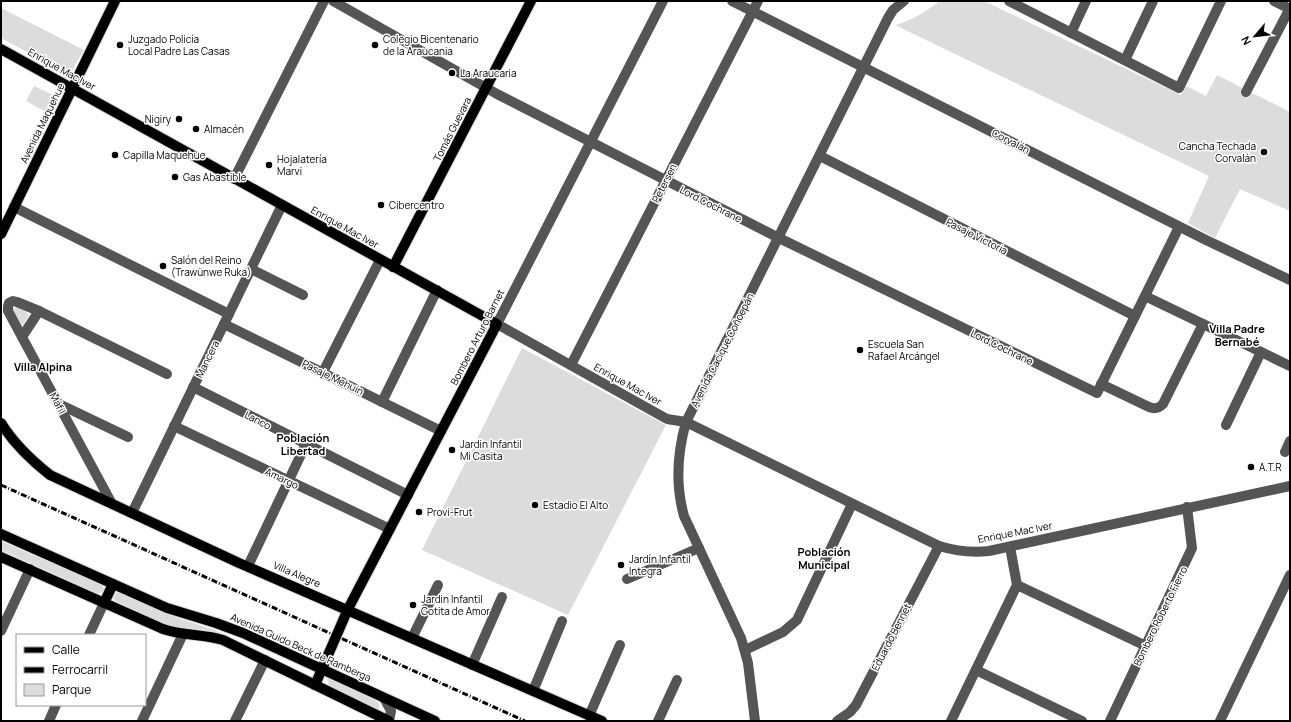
<svg xmlns="http://www.w3.org/2000/svg" width="1291" height="722" font-family="Manrope,sans-serif">
<style>
.green{fill:#dcdcdc}
.lines{fill:none;stroke-linecap:round;stroke-linejoin:round}
.major-casing{stroke:#dbdbdb;stroke-width:12}
.minor{stroke:#555;stroke-width:10}
.major{stroke:#000;stroke-width:10}
.rail{stroke:#000;stroke-width:3;stroke-dasharray:6 2 1 2;stroke-linecap:butt}
.poi-dot{fill:#000;stroke:#fff;stroke-width:1.5}
.labels{text-anchor:middle;stroke-width:3;stroke-linejoin:round;paint-order:stroke}
.poi-label{font-size:10px;fill:#000;stroke:#fff;text-anchor:start}
.street-label{font-size:10px;fill:#000;stroke:#fff}
.neighbourhood-label{font-size:11px;font-weight:bold;fill:#000;stroke:#fff}
</style>
<rect width="100%" height="100%" fill="#fff"/>
<!-- green -->
<g class="green">
<path d="M 940,1 L 984,1 L 1181,95 L 1186,86 L 1206,96 L 1217,75 L 1290,112 L 1290,211 L 1240,189 L 1215,238 L 1188,223 L 1209,176 L 895,25 C 912,21 926,11 940,1 Z"/>
<polygon points="1,8 84,50 69,75 1,38"/>
<polygon points="34,86 57,97 48,113 26,101"/>
<polygon points="18,307 25,311 29,315 23,325 21,324 11,309 14,308"/>
<polygon points="522,348 666,425 568,615 422,550"/>
<polygon points="1,541 99,583 103,586 104,590 100,593 96,593 1,550"/>
<polygon points="116,593 119,593 178,618 214,630 231,637 214,632 168,626 115,601 113,597"/>
<polygon points="327,676 376,701 379,703 379,711 329,686"/>
</g>
<g class="lines">
<defs>
<g id="major">
<polyline points="1,49 497,324 348,609 315,685"/>
<polyline points="1,234 115,1"/>
<polyline points="393,267 531,1"/>
<path d="M 1,423 C 14,444 31,460 50,475 L 239,563 L 602,721"/>
<polyline points="1,534 167,608 216,623 243,633 435,721"/>
<path d="M 1,557 L 163,629 C 183,636 203,634 223,640 L 389,721"/>
<polyline points="104,603 113,584"/>
</g>
</defs>
<!-- major casing -->
<use href="#major" class="major-casing"/>
<!-- minor -->
<g class="minor">
<polyline points="333,1 497,94 779,238 1097,393 1179,227"/>
<path d="M 663,1 L 497,324 L 667,419 L 686,422 L 939,546 C 956,551 972,553 989,551 L 1290,486"/>
<polyline points="732,1 1206,240 1290,280"/>
<polyline points="1009,1 1179,88 1221,1"/>
<polyline points="1274,1 1290,9"/>
<polyline points="1071,33 1086,1"/>
<polyline points="1125,60 1153,1"/>
<polyline points="1246,92 1290,8"/>
<polyline points="820,156 1135,316"/>
<polyline points="234,179 324,1"/>
<polyline points="14,207 229,314"/>
<polyline points="251,269 303,295"/>
<polyline points="1145,296 1290,366"/>
<polyline points="224,324 441,431"/>
<polyline points="22,337 39,311"/>
<polyline points="571,365 758,1"/>
<polyline points="323,372 380,260"/>
<path d="M 1101,384 L 1149,407 C 1154,409 1158,409 1163,404 L 1203,324"/>
<polyline points="193,387 408,495"/>
<polyline points="382,402 437,290"/>
<polyline points="59,404 128,437"/>
<polyline points="1226,425 1261,352"/>
<polyline points="174,426 390,529"/>
<polyline points="1285,452 1290,441"/>
<polyline points="111,502 8,311 8,307 9,303 13,301 17,302 39,311 167,374"/>
<polyline points="132,513 282,205"/>
<polyline points="248,566 306,444"/>
<polyline points="627,579 699,548"/>
<polyline points="1017,585 1146,646"/>
<polyline points="1,631 30,569"/>
<polyline points="89,635 104,603"/>
<polyline points="412,638 438,585"/>
<polyline points="745,650 783,632 797,620 852,504"/>
<polyline points="472,665 502,597"/>
<polyline points="976,670 1082,721"/>
<polyline points="533,691 562,621"/>
<polyline points="384,698 391,711 389,721"/>
<polyline points="589,716 620,645"/>
<polyline points="49,721 56,705"/>
<polyline points="142,721 183,634"/>
<polyline points="235,721 265,660"/>
<polyline points="658,721 677,680"/>
<path d="M 755,721 L 748,663 L 741,638 L 684,516 C 675,484 677,454 686,422 L 888,18 L 893,10 L 904,1"/>
<polyline points="837,721 850,712 856,705 939,546"/>
<polyline points="951,721 1017,585 1010,547"/>
<polyline points="1110,721 1192,548 1187,507"/>
<polyline points="1220,721 1290,575"/>
</g>
<!-- major -->
<use href="#major" class="major"/>
<!-- rail -->
<polyline class="rail" points="1,485 525,721"/>
</g>
<!-- markers -->
<g class="poi-dot">
<circle cx="120" cy="45" r="4"/>
<circle cx="375" cy="45" r="4"/>
<circle cx="452" cy="73" r="4"/>
<circle cx="179" cy="119" r="4"/>
<circle cx="196" cy="129" r="4"/>
<circle cx="1264" cy="152" r="4"/>
<circle cx="115" cy="155" r="4"/>
<circle cx="269" cy="165" r="4"/>
<circle cx="175" cy="177" r="4"/>
<circle cx="381" cy="205" r="4"/>
<circle cx="163" cy="266" r="4"/>
<circle cx="860" cy="350" r="4"/>
<circle cx="452" cy="450" r="4"/>
<circle cx="1251" cy="467" r="4"/>
<circle cx="535" cy="505" r="4"/>
<circle cx="419" cy="512" r="4"/>
<circle cx="621" cy="565" r="4"/>
<circle cx="413" cy="605" r="4"/>
</g>
<g class="labels">
<!-- poi labels -->
<g class="poi-label">
<text x="128" y="43">Juzgado Policía<tspan x="128" dy="12">Local Padre Las Casas</tspan></text>
<text x="383" y="43">Colegio Bicentenario<tspan x="383" dy="12">de la Araucania</tspan></text>
<text x="460" y="77">La Araucaria</text>
<text x="171" y="123" text-anchor="end">Nigiry</text>
<text x="204" y="133">Almacén</text>
<text x="1256" y="150" text-anchor="end">Cancha Techada<tspan x="1256" dy="12">Corvalán</tspan></text>
<text x="123" y="159">Capilla Maquehue</text>
<text x="277" y="163">Hojalatería<tspan x="277" dy="12">Marvi</tspan></text>
<text x="183" y="181">Gas Abastible</text>
<text x="389" y="209">Cibercentro</text>
<text x="171" y="264">Salón del Reino<tspan x="171" dy="12">(Trawünwe Ruka)</tspan></text>
<text x="868" y="348">Escuela San<tspan x="868" dy="12">Rafael Arcángel</tspan></text>
<text x="460" y="448">Jardin Infantil<tspan x="460" dy="12">Mi Casita</tspan></text>
<text x="1259" y="471">A.T.R</text>
<text x="543" y="509">Estadio El Alto</text>
<text x="427" y="516">Provi-Frut</text>
<text x="629" y="563">Jardín Infantil<tspan x="629" dy="12">Integra</tspan></text>
<text x="421" y="603">Jardin Infantil<tspan x="421" dy="12">Gotita de Amor</tspan></text>
</g>
<!-- street labels -->
<g class="street-label">
<text transform="translate(62 69) rotate(29)" y="4">Enrique Mac Iver</text>
<text transform="translate(42 123) rotate(-64)" y="4">Avenida Maquehue</text>
<text transform="translate(452 129) rotate(-63)" y="4">Tomás Guevara</text>
<text transform="translate(1011 141) rotate(27)" y="4">Corvalán</text>
<text transform="translate(664 183) rotate(-63)" y="4">Petersen</text>
<text transform="translate(711 204) rotate(27)" y="4">Lord Cochrane</text>
<text transform="translate(345 227) rotate(29)" y="4">Enrique Mac Iver</text>
<text transform="translate(977 236) rotate(27)" y="4">Pasaje Victoria</text>
<text transform="translate(477 337) rotate(-63)" y="4">Bombero Arturo Barnet</text>
<text transform="translate(1002 347) rotate(26)" y="4">Lord Cochrane</text>
<text transform="translate(722 350) rotate(-63)" y="4">Avenida Cacique Coñoepán</text>
<text transform="translate(207 359) rotate(-64)" y="4">Mancera</text>
<text transform="translate(333 377) rotate(26)" y="4">Pasaje Mehuín</text>
<text transform="translate(628 384) rotate(29)" y="4">Enrique Mac Iver</text>
<text transform="translate(58 403) rotate(62)" y="4">Máfil</text>
<text transform="translate(258 420) rotate(27)" y="4">Lanco</text>
<text transform="translate(282 478) rotate(25)" y="4">Amargo</text>
<text transform="translate(1015 532) rotate(-11)" y="4">Enrique Mac Iver</text>
<text transform="translate(297 574) rotate(23)" y="4">Villa Alegre</text>
<text transform="translate(1160 616) rotate(-64)" y="4">Bombero Roberto Fierro</text>
<text transform="translate(891 637) rotate(-63)" y="4">Eduardo Bennet</text>
<text transform="translate(301 647) rotate(24)" y="4">Avenida Guido Beck de Ramberga</text>
</g>
<!-- neighbourhood labels -->
<g class="neighbourhood-label">
<text x="1237" y="333">Villa Padre<tspan x="1237" dy="13">Bernabé</tspan></text>
<text x="43" y="371">Villa Alpina</text>
<text x="303" y="442">Población<tspan x="303" dy="13">Libertad</tspan></text>
<text x="824" y="556">Población<tspan x="824" dy="13">Municipal</tspan></text>
</g>
</g>
<!-- border -->
<rect width="1291" height="722" fill="none" stroke="#000000" stroke-width="4"/>
<!-- legend -->
<rect x="16" y="634" width="130" height="72" fill="#ffffff" stroke="#999999"/>
<rect x="24" y="647" width="20" height="6" fill="#000000" stroke="#999999"/>
<text x="52" y="654" font-size="12" fill="#000000">Calle</text>
<rect x="24" y="667" width="20" height="6" fill="#000000" stroke="#999999"/>
<text x="52" y="674" font-size="12" fill="#000000">Ferrocarril</text>
<rect x="24" y="684" width="20" height="12" fill="#dcdcdc" stroke="#999999"/>
<text x="52" y="694" font-size="12" fill="#000000">Parque</text>
<!-- north arrow -->
<g transform="translate(1255 36) rotate(242)" stroke="#ffffff" stroke-width="3" paint-order="stroke">
<path d="M0-3L7 15L0 10L-7 15Z" fill="#000000"/>
<text y="-6" font-size="11" font-weight="bold" text-anchor="middle" fill="#000000">N</text>
</g>
</svg>
